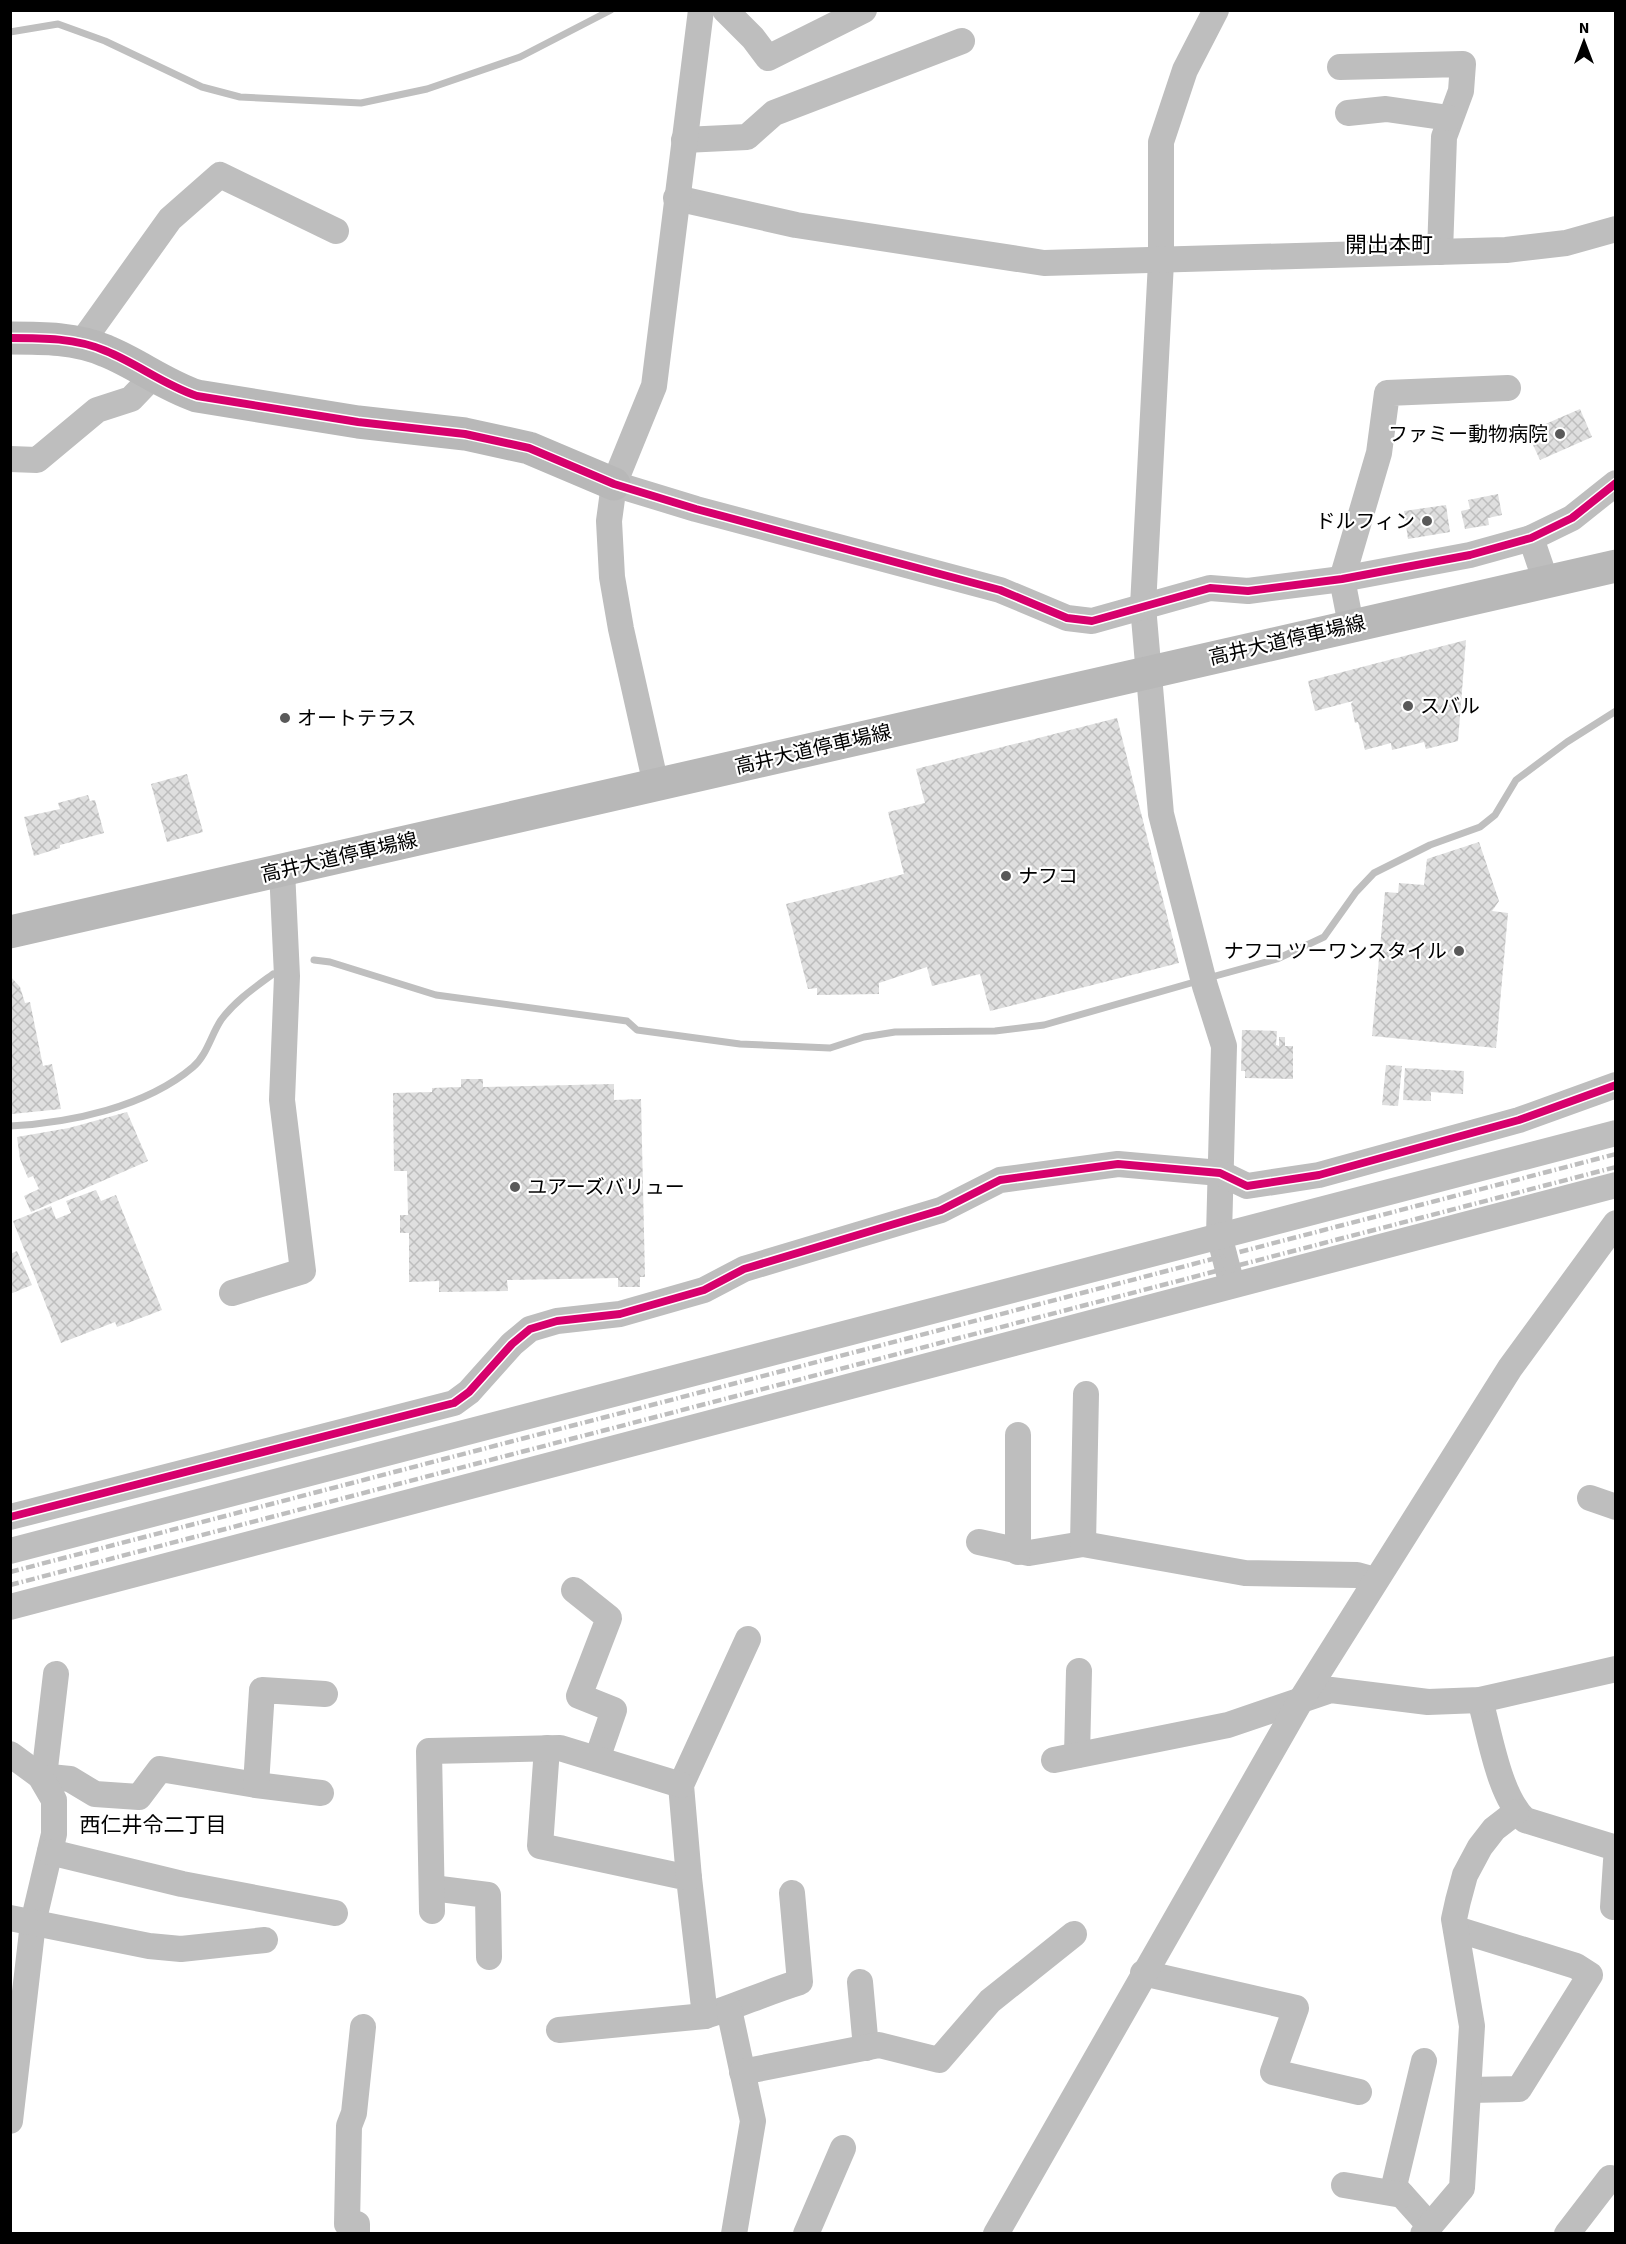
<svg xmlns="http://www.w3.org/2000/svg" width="1626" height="2244" font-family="'Source Sans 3','Noto Sans JP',sans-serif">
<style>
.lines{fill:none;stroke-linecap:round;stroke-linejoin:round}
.stream{stroke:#bfbfbf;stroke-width:7}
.building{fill:url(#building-cross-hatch)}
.street{stroke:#bebebe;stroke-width:26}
.secondary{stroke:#b8b8b8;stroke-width:33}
.rail{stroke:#bebebe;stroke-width:4.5;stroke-dasharray:9 3 1.5 3;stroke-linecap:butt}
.cycleway-casing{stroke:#fff;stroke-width:11}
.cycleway{stroke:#d6006c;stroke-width:8}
.poi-dot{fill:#595959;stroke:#fff;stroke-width:2}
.labels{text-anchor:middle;stroke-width:4.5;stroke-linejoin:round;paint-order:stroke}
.poi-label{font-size:20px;fill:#000;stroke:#fff;text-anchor:start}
.street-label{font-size:20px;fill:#000;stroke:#fff}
.neighbourhood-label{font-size:21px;fill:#000;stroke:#fff}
.quarter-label{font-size:22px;fill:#000;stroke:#fff}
</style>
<defs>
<pattern id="building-cross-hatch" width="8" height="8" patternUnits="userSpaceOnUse" patternTransform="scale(1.5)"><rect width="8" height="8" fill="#dfdfdf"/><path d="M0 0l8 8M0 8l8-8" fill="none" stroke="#bebebe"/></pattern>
</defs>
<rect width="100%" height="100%" fill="#fff"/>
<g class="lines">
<!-- stream -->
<g class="stream">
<polyline points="10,32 58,24 105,41 202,87 240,97 361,103 427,89 520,57 611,10"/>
<polyline points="314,960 330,962 436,995 627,1021 637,1030 740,1044 830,1048 864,1037 895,1032 995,1031 1044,1025 1198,981"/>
<polyline points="1208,978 1277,959 1324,937 1356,892 1374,873 1430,845 1480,827 1495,815 1516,780 1567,742 1616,711"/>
<path d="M 10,1126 C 70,1123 146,1107 193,1067 C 207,1055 211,1035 221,1020 C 235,1001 254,988 273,974"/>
</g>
</g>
<!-- building -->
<g class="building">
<polygon points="1580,409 1592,437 1540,460 1527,432"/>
<polygon points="1498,494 1502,515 1488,518 1489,525 1465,529 1461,511 1470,509 1468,500"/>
<polygon points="1446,505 1450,532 1408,539 1404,511"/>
<polygon points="1466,640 1458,741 1426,749 1424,742 1392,750 1391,743 1365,750 1358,722 1355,723 1351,704 1353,701 1315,711 1308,681"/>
<polygon points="1117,718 1179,963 990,1011 980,974 932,986 927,967 879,983 879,994 817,995 817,988 808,989 786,904 904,874 888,812 925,803 916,769"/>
<polygon points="187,774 203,832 167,842 151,784"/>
<polygon points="88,795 90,801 95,800 104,833 60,845 60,848 34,856 24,817 60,809 58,803"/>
<polygon points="1479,842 1499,901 1492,911 1508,913 1496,1048 1372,1036 1385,892 1398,893 1399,883 1424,885 1427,859"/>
<polygon points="10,976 20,987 25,1003 30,1002 43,1066 52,1064 61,1109 12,1114"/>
<polygon points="1242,1030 1277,1031 1276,1045 1279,1046 1279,1037 1285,1037 1285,1046 1293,1046 1293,1079 1245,1078 1245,1071 1241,1071"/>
<polygon points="1386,1065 1402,1066 1398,1106 1382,1105"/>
<polygon points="1405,1068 1464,1071 1463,1094 1431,1092 1431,1101 1403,1100"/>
<polygon points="461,1079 483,1079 483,1087 614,1084 614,1100 641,1099 645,1277 640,1277 640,1287 618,1287 618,1278 507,1280 508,1291 439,1292 439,1281 409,1282 409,1233 400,1233 400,1215 408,1215 407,1171 394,1171 393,1093 432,1092 432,1088 461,1087"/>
<polygon points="127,1112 148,1161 31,1212 24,1196 39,1189 33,1176 28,1178 20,1159 17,1137 69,1128"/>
<polygon points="96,1190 101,1201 116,1195 162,1310 117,1327 115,1322 61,1343 13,1221 51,1206 56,1219 71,1213 66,1201"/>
<polygon points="17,1251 32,1285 10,1294 10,1254"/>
</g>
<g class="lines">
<!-- street -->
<g class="street">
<polyline points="725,10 753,38 768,58 864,10"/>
<polyline points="1216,10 1185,70 1161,142 1161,262 1143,606 1161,814 1205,986 1224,1046 1219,1235 1232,1285"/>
<polyline points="1340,67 1463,64 1461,91 1444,137 1440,252"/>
<polyline points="1348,113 1386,109 1449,118"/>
<polyline points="684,140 747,137 774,113 962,41"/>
<polyline points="676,198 796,225 1044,263 1506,250 1566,243 1616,229"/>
<polyline points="82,342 170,219 220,175 336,231"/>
<polyline points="10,459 37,460 97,410 131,399 153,376"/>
<polyline points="614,484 696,509 1000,590 1067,618 1092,621 1210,588 1248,591 1342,579 1470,555 1531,538 1572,518 1616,483"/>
<polyline points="1531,538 1546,582"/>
<polyline points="1351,625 1342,579 1379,453 1387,393 1508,388"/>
<polyline points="656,785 621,629 612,577 609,521 614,484 654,386 701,10"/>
<polyline points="232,1293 303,1271 282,1100 287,976 282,870"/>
<polyline points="1590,1498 1616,1507"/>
<polyline points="10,1517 454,1403 469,1392 512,1344 530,1329 557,1321 620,1314 704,1290 744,1269 941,1210 1000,1180 1118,1164 1220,1173 1247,1186 1319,1175 1519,1120 1616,1085"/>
<polyline points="979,1542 1029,1553 1083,1544 1245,1573 1357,1575 1375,1580"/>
<polyline points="1083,1544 1086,1394"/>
<polyline points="10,1551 1616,1133"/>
<polyline points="1018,1552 1018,1435"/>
<polyline points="574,1590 609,1618 579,1696 614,1710 597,1759"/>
<polyline points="10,1607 1616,1185"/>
<polyline points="56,1674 45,1768 40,1776 70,1779 95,1794 139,1797 160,1769 256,1785 321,1793"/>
<path d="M 1480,1700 C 1490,1735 1499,1796 1525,1820 L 1616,1848"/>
<path d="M 547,1748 L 540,1846 L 689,1878 L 705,2016 C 737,2006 767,1992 800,1982 L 792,1893"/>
<polyline points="10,1754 40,1776 54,1800 54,1834 33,1923 10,2121"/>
<polyline points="1077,1755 1079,1671"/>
<polyline points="1054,1760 1228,1725 1331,1690 1428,1702 1480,1700 1616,1669"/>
<polyline points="256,1785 262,1690 325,1694"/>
<polyline points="50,1852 182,1884 335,1913"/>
<polyline points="689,1878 681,1785 748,1639"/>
<polyline points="432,1888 488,1895 489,1957"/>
<polyline points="1613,1907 1616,1861"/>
<polyline points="432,1911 429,1751 560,1748 681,1785"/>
<polyline points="10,1918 149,1946 181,1949 265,1940"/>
<polyline points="1456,1929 1576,1966 1590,1975 1519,2089 1469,2090"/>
<polyline points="1143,1973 1296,2008 1273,2072 1359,2092"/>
<polyline points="860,1982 866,2048"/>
<polyline points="729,2009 753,2121 734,2234"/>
<polyline points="559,2030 705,2016"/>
<polyline points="1424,2061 1394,2186 1430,2226"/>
<polyline points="742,2072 879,2045 939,2060 990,2001 1074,1934"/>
<polyline points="1344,2185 1402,2195"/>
<polyline points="357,2234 357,2224 347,2224 349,2126 354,2113 363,2027"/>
<polyline points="806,2234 843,2148"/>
<polyline points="996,2234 1301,1700 1510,1368 1616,1223"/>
<polyline points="1423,2234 1462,2188 1472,2026 1454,1919 1458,1901 1465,1875 1480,1847 1494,1829 1516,1812"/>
<polyline points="1567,2234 1610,2178 1616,2181"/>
</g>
<!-- secondary -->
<g class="secondary">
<path d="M 10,338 C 43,338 76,338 106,351 C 138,364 164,385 197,396 L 358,422 L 465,434 L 529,448 L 614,484"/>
<polyline points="10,932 1616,566"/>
</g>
<!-- rail -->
<g class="rail">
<polyline points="10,1572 1616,1154"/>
<polyline points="10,1585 1616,1167"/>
</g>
<defs>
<g id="cycleway">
<path d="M 10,338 C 43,338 76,338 106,351 C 138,364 164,385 197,396 L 358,422 L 465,434 L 529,448 L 614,484 L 696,509 L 1000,590 L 1067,618 L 1092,621 L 1210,588 L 1248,591 L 1342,579 L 1470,555 L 1531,538 L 1572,518 L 1616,483"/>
<polyline points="10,1517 454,1403 469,1392 512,1344 530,1329 557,1321 620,1314 704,1290 744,1269 941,1210 1000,1180 1118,1164 1220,1173 1247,1186 1319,1175 1519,1120 1616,1085"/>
</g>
</defs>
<!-- cycleway casing -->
<use href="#cycleway" class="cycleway-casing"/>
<!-- cycleway -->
<use href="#cycleway" class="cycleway"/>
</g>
<!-- markers -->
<g class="poi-dot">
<circle cx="1560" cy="434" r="6"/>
<circle cx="1427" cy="521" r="6"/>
<circle cx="1408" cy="706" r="6"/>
<circle cx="285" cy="718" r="6"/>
<circle cx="1006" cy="876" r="6"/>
<circle cx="1459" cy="951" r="6"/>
<circle cx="515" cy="1187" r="6"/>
</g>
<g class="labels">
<!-- poi labels -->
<g class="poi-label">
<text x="1548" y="441" text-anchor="end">ファミー動物病院</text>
<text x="1415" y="528" text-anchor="end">ドルフィン</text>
<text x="1420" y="713">スバル</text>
<text x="297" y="725">オートテラス</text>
<text x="1018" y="883">ナフコ</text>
<text x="1447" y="958" text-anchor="end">ナフコ ツーワンスタイル</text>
<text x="527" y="1194">ユアーズバリュー</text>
</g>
<!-- street labels -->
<g class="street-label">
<text transform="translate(1287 640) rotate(-13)" y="7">高井大道停車場線</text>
<text transform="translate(813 749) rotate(-13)" y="7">高井大道停車場線</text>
<text transform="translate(339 857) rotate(-13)" y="7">高井大道停車場線</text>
</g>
<!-- neighbourhood labels -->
<g class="neighbourhood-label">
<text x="153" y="1832">西仁井令二丁目</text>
</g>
<!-- quarter labels -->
<g class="quarter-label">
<text x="1389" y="252">開出本町</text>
</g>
</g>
<!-- border -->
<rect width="1626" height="2244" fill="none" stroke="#000000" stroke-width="24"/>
<!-- north arrow -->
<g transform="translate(1584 42)" stroke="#ffffff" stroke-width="4.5" paint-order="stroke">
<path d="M0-4.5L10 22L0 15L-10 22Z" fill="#000000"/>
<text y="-9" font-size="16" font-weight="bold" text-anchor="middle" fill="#000000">N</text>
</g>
</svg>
